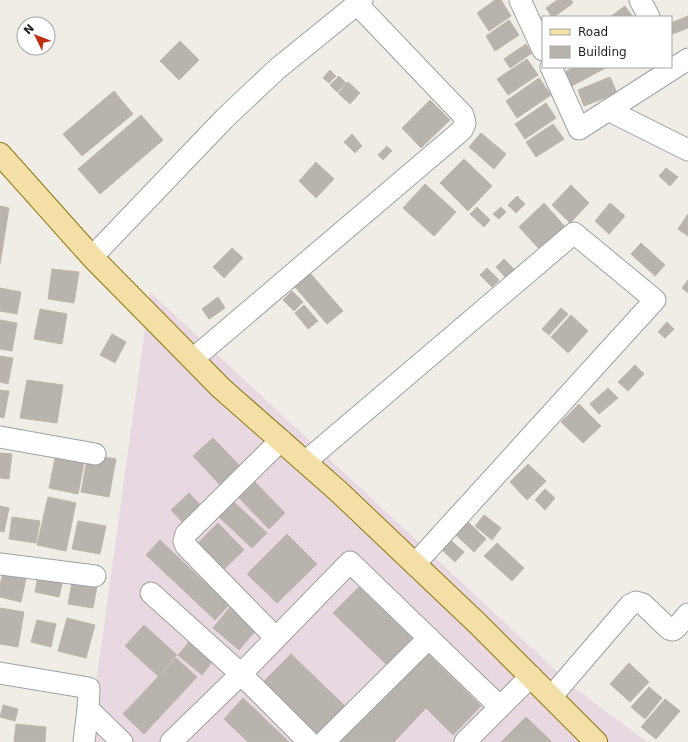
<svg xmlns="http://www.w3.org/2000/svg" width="688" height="742" font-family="'DejaVu Sans',sans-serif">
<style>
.industrial{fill:#e7d8e2}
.building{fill:#b8b3ac;stroke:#bfb6a9}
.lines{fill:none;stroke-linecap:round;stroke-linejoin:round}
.minor-casing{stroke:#a0a0a0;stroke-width:23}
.major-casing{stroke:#8c770d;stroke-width:24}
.minor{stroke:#fff;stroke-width:21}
.major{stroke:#f4dfa6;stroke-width:22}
</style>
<rect width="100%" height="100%" fill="#efede6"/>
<!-- industrial -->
<polygon class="industrial" points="150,292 576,689 647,742 88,742"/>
<!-- building -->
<g class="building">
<polygon points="495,0 501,0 511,16 489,31 477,13"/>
<polygon points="557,0 571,0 573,3 554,17 552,17 546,8"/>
<polygon points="625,6 633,17 610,17"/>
<polygon points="688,16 688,28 673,34 671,30 671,23"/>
<polygon points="509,20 519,35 495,51 486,36"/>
<polygon points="180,41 199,60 179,80 160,61"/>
<polygon points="526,44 532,53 510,68 504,59"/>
<polygon points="527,59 538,75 508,95 497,79"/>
<polygon points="574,67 607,67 572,86 565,72"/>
<polygon points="330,70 336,76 329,83 323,78"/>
<polygon points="339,76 346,83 337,92 330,85"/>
<polygon points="610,77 617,93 584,106 578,90"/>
<polygon points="539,78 551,95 517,118 506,101"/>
<polygon points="348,82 360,93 350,104 338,93"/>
<polygon points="114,91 133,114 82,156 63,134"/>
<polygon points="430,100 450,120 421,148 402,128"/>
<polygon points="546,103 556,118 525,139 515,124"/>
<polygon points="141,115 163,140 100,194 78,169"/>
<polygon points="553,124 564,139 536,157 526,142"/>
<polygon points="481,133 506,154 494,169 469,147"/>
<polygon points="352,134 362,146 355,153 344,142"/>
<polygon points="387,146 392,151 383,160 378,155"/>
<polygon points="464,159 492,186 468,211 440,183"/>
<polygon points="316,162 334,179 316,198 299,181"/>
<polygon points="666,168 678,177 670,186 659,176"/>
<polygon points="425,184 456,212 434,236 403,208"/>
<polygon points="571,185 589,203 570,223 552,205"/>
<polygon points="517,196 525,204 516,213 508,205"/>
<polygon points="544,203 567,229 542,252 519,227"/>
<polygon points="610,203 625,216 609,234 595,221"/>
<polygon points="0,206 9,208 0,264"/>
<polygon points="477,207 490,220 484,227 470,214"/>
<polygon points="501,207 506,212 499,219 493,214"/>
<polygon points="688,214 688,236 678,229"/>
<polygon points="641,243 665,265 655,276 631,254"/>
<polygon points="232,248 243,258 224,278 213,267"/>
<polygon points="504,259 515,270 506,278 496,267"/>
<polygon points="487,268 499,280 492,287 480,275"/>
<polygon points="52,269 79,272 74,303 48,299"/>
<polygon points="310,273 343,311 327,324 295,287"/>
<polygon points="688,280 688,293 682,288"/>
<polygon points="0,288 21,292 17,314 0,311"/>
<polygon points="292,291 303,302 294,311 283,300"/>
<polygon points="218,297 225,308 209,319 202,309"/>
<polygon points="304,305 318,321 308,329 295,313"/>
<polygon points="561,308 568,314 549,335 542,329"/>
<polygon points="40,309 67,314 62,344 34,339"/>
<polygon points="571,315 588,331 568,353 551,337"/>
<polygon points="0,320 17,323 12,351 0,349"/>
<polygon points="667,322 674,329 665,338 658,332"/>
<polygon points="112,334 126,342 115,363 100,355"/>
<polygon points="0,356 13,358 8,384 0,382"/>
<polygon points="635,365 644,374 628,391 618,382"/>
<polygon points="27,380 63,385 57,423 20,418"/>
<polygon points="608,388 618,398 599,414 590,404"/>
<polygon points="0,390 9,391 4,418 0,417"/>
<polygon points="579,404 601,426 583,443 561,422"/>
<polygon points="213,438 243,469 223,488 193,456"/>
<polygon points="0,453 12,454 9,479 0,478"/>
<polygon points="56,453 85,458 78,494 49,488"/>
<polygon points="88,454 116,459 109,497 81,492"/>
<polygon points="528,464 546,481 527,500 510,482"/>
<polygon points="255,482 285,513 269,529 239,498"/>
<polygon points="545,489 555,498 545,510 535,500"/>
<polygon points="189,493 203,508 185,525 171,510"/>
<polygon points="48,497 76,503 66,551 37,545"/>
<polygon points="234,502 267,533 252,548 219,517"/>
<polygon points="0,506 9,508 4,532 0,531"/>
<polygon points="484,515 501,528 492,540 475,526"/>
<polygon points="12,517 40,521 36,543 9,539"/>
<polygon points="78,521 106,526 100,554 72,549"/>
<polygon points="467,521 486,539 474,552 455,534"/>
<polygon points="218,523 244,550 223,570 197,544"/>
<polygon points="287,534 317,564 277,603 247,574"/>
<polygon points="447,537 464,552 455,562 439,547"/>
<polygon points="160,540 229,605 215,620 146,555"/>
<polygon points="497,543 524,568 512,581 484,556"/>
<polygon points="4,569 27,574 21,602 0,597 0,585"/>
<polygon points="39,570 64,575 59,597 35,592"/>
<polygon points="73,577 98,581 93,608 68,604"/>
<polygon points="359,587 416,642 390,668 333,613"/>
<polygon points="231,606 257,629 239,650 213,628"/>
<polygon points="0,608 24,612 18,647 0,644"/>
<polygon points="67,618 95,625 86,658 58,651"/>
<polygon points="37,620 56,624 51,647 31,642"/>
<polygon points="144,625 177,655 158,676 125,646"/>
<polygon points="189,642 212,662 202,675 178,655"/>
<polygon points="425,651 481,706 453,735 426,708 394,742 337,742"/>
<polygon points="291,654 348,709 320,738 263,682"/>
<polygon points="176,658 197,677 144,734 123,714"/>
<polygon points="629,663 649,682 630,702 610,684"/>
<polygon points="649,687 662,698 645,719 631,707"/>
<polygon points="243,698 289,742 248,742 224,719"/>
<polygon points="665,699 680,711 656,739 641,727"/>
<polygon points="3,705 18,709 15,721 0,717"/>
<polygon points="526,717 551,741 551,742 501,742"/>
<polygon points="16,724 46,727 45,742 14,742"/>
</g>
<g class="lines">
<defs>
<g id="minor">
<polyline points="520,0 543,50"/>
<polyline points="640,0 649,17"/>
<polyline points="551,67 579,129 688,59"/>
<polyline points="608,110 688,150"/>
<polyline points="92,257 225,118 277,69 362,0"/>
<polyline points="193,359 462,130 465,123 463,115 357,4"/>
<polyline points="0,437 95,454"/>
<polyline points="305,462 574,233 655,300 415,564"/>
<polyline points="0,564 95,576"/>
<polyline points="151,593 241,674 171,742"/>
<polyline points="276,638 186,546 184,541 186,534 281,440"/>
<polyline points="0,673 89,688 88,709 84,742"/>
<polyline points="551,697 630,605 636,602 643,604 669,629 673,630 677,627 688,614"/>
<polyline points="88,709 122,742"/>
<polyline points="309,742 241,674 350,562 500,707"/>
<polyline points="324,742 429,638"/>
<polyline points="465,742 531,676"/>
</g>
<polyline id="major" points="0,154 92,257 221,388 338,491 478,624 596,742"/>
</defs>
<!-- minor casing -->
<use href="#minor" class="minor-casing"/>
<!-- major casing -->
<use href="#major" class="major-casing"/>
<!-- minor -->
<use href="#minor" class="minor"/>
<!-- major -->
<use href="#major" class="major"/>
</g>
<!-- legend -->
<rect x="542" y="16" width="130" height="52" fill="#ffffff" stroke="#a5a5a5"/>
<rect x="550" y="29" width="20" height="6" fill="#f4dfa6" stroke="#a5a5a5"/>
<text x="578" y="36" font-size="12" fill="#1f1f1f">Road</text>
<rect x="550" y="46" width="20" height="12" fill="#b8b3ac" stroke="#a5a5a5"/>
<text x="578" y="56" font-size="12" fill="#1f1f1f">Building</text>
<!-- north arrow -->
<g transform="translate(36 36) rotate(313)"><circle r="19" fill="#ffffff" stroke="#a5a5a5"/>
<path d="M0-3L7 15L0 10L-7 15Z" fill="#bc2d12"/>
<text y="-6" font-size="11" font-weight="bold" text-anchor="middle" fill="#1f1f1f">N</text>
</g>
</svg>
